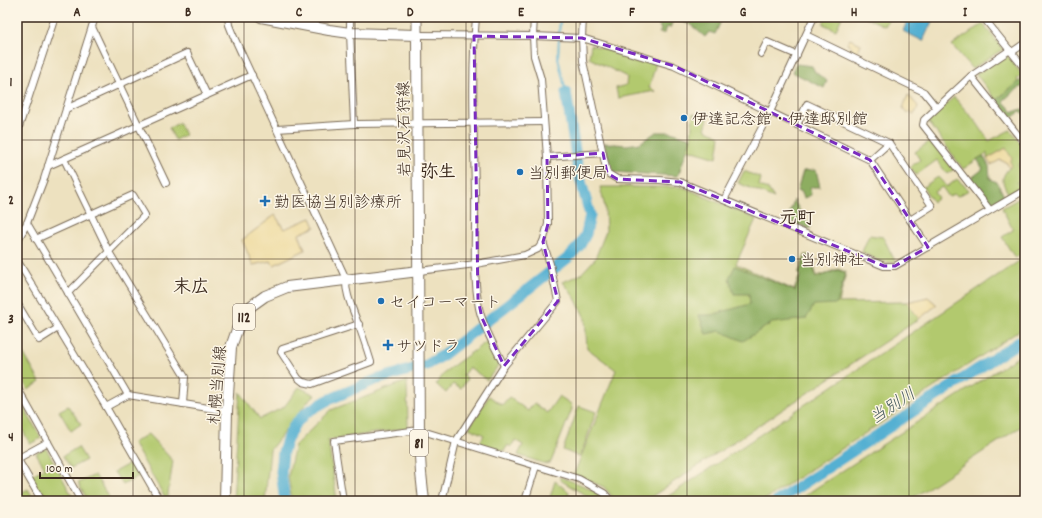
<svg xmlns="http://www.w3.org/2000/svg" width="1042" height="518" font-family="Dekko,'Klee One',sans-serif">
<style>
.green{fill:#b2c96e;stroke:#767a46}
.forest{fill:#8dad61;stroke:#646c40}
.sand{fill:#eeda9e;stroke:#94825e}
.water{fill:#54b0d2;stroke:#486d78}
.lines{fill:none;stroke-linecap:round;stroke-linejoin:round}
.stream{stroke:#54b0d2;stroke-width:2}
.river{stroke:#54b0d2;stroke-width:11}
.street-casing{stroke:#796a56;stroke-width:8}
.secondary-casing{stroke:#796a56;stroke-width:11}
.primary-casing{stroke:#796a56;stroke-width:12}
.street{stroke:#fff;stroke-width:6}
.secondary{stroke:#fff;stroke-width:9}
.primary{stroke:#fff;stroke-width:10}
.marked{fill:none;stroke:#7b2cbf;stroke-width:3;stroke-dasharray:8 5;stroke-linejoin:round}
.grid{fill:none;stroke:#3b2a1e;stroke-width:1;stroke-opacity:0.55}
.poi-dot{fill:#1f6fb2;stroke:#fcf5e5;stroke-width:1.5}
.labels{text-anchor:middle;stroke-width:3;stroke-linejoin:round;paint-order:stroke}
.shield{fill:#fcf5e5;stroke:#75675a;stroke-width:1}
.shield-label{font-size:15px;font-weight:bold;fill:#3b2a1e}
.poi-label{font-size:16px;fill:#3b2a1e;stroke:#fcf5e5;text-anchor:start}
.street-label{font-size:16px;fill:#3b2a1e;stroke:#fcf5e5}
.water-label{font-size:17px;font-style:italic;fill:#44595d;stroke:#fcf5e5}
.quarter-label{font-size:18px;font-weight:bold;fill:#3b2a1e;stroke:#fcf5e5}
.neatline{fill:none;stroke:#3b2a1e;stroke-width:1.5}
.grid-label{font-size:13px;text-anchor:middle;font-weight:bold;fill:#3b2a1e}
</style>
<rect width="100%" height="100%" fill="#fcf5e5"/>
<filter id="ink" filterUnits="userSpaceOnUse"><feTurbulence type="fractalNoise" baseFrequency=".025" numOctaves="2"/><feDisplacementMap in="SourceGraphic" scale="8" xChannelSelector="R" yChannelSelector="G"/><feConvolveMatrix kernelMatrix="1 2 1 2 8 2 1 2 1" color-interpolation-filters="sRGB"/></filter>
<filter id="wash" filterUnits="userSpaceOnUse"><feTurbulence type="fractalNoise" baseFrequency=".012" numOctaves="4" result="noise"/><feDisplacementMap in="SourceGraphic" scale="16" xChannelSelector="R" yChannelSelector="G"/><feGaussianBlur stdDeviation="0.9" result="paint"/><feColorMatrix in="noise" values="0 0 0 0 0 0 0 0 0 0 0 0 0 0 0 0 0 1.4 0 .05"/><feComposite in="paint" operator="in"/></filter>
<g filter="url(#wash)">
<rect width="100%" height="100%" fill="#ede1bf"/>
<!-- green -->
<g class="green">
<polygon points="819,17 842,17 836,30 823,24 825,20"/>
<polygon points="865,17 895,17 893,20 889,19 885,26"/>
<polygon points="983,24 1003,49 972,69 952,45"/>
<polygon points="591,45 656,63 649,88 655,91 618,98 616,88 626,85 627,77 589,58"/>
<polygon points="1007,55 1022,75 1017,79 1018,82 996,100 976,74"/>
<path d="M 954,97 L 977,123 L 989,141 L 1010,130 L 1025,148 L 1025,160 L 1018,165 L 1025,176 L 1017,182 L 1021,189 L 1010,196 C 1002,183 999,178 1011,166 L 1006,148 L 987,159 L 987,153 L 963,169 L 928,121 Z"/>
<polygon points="693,113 708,119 705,129 720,136 717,158 687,149 691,138"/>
<polygon points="179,123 185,135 175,140 169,128"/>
<polygon points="933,139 954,169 947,174 937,160 916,175 910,167 920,160 915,152"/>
<polygon points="744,171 761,178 759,186 768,189 774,198 738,183"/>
<polygon points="938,177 947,187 957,179 969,190 958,196 953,194 949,197 942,187 934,192 938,198 933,202 923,187"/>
<polygon points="600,187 683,187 756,219 736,264 794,290 800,275 798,274 805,255 810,255 817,276 838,269 846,272 839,303 907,302 919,319 645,501 616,501 604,487 574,474 616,370 587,348 585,318 575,298 563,282 581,274 595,259 606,231 605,207"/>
<polygon points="1025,195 1025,251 1015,258 1002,237 1013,230 1002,208"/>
<path d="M 869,235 L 883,237 L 895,261 C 885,266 872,257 862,252 Z"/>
<polygon points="1025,257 1025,327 763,501 661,501"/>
<polygon points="489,340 499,360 499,365 487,380 469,367 463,375 467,379 461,389 453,384 446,393 436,384 447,370"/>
<polygon points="17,342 40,382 28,390 17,371"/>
<polygon points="1025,352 1025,424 908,501 796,501"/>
<polygon points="407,381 408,428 328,440 337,501 292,501 288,476 295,445 331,410"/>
<polygon points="299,387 315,395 309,400 270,450 265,501 233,501 240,392 260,419 284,407"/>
<polygon points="17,395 41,438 30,444 22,429 17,432"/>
<polygon points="489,396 502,405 509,397 528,411 534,403 547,413 559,396 571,404 572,409 551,462 546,464 518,455 523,445 515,440 511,447 508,445 504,451 479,444 484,435 469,428"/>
<polygon points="68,406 81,424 71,431 59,411"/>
<polygon points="579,406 596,412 580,457 563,450"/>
<polygon points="148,434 173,461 167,501 133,443"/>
<polygon points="78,447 86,460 71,468 63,456"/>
<polygon points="46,448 75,501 45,501 30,476 45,468 36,453"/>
<polygon points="134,461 142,474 123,485 114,472"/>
<polygon points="95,475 111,501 88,501 78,483"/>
<path d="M 560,477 C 576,483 595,488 607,501 L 587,500 L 587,496 L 560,480 Z"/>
<polygon points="555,481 569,492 567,501 549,501"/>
<polygon points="28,489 35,501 17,501 17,495"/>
</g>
<!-- forest -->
<g class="forest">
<path d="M 649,17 L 723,17 L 715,34 L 709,32 L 705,37 L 690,24 L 673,20 L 670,28 L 667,27 L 665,33 L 659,33 L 661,30 C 658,23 656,20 649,17 Z"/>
<polygon points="796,64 812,66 815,72 827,81 824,88 792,72"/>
<polygon points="1025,78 1025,85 1014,91 1003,101 1013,112 1022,109 1025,110 1025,114 1020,112 1010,119 996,100 1018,82"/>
<polygon points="656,132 670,132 691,138 678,176 613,172 604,143 626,145 640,143"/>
<polygon points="983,156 989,166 990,179 997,182 1005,198 991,207 970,179 983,169 977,159"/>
<polygon points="816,170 820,187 810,187 811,195 804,198 801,191 797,191 803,171"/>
<polygon points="794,200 802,215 811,226 810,229 787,220"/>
<polygon points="806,256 810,256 816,278 838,270 845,273 837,304 814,305 806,319 772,323 743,341 720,331 706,334 699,315 711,315 750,304 749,294 734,294 729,278 735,266 795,291 801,275 799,274"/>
</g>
<!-- sand -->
<g class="sand">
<polygon points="850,39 861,44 856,56 849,53 852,47 847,44"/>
<polygon points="908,95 918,106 916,112 913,114 910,111 907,113 903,108"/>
<polygon points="1006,148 1012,159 1010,161 1012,166 1009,168 1007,163 1000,160 991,165 987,159"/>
<polygon points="275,215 284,229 311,218 315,227 299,234 305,250 274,265 270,261 253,265 242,240"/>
<polygon points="928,297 937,305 919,319 907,302"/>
</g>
<!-- water -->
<polygon class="water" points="909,17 934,17 923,41 903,31"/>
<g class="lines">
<!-- stream -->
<polyline class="stream" points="560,17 558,58 566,92"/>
<!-- river -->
<g class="river">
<polyline points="285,501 281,472 283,452 287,439 294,425 307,412 328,400 375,380 427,365 442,356 568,258 580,245 586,234 590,215 578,170 566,92"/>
<polyline points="777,501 1025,338"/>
</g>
</g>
</g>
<g filter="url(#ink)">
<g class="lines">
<defs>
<g id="street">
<path d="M 228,17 L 229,25 L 233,35 L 346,279 C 345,294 353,309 358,324 C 363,336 367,349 371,362 L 312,384 L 303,382 L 298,378 L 281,352 L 282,349 L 359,324"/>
<polyline points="350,17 350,33 354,124"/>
<path d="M 476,17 C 471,75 474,134 475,193 C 476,230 472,270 479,308 C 483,328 496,348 504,366"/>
<polyline points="583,17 582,38 583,61 607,173 617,179 660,180 680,182 884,266 895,266 1025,190"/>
<polyline points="983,17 1025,69"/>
<polyline points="92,27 166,183"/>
<polyline points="417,35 533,36 582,38 674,66 870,160 928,247"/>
<polyline points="806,35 924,92 936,107"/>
<polyline points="1012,52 1025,43"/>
<polyline points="761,54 767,42 797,55"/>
<polyline points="971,76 1025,144"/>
<polyline points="66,109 187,53 207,95"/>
<polyline points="797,125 807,104 889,143 932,206 910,220"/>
<polyline points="277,129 354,124 544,122"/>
<polyline points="17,133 55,17"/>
<polyline points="547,157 603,153"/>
<polyline points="64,159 109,252 185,377 183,404"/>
<polyline points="870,160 889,143"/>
<polyline points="48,166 252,75"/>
<polyline points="724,200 770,112 814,17"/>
<polyline points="990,210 923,125 924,120 971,76 1010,50"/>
<polyline points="17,222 23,231"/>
<polyline points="27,223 128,395"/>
<polyline points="36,239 133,195 145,215 68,293"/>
<polyline points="17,242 27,223 44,179 95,17"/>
<polyline points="17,260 106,407 160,501"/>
<polyline points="419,271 476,264 525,255 538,249 543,242 548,224 547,157 541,79 534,56 533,36 534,17"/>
<polyline points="17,303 39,340 58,328"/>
<polyline points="17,387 81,501"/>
<polyline points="106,407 128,395 227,411"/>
<polyline points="17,458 42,501"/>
<polyline points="17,459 48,442"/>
<polyline points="343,501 334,441 419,430 579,479 604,493 611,501"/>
<polyline points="442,501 456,441 504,366 558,301 550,264 543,242"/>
<polyline points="525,501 536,466"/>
</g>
<polyline id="secondary" points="417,17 417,35"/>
<g id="primary">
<polyline points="261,17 329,30 350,33 417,35 419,440 421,473 424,501"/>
<polyline points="225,501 227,411 231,347 240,321 251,306 265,296 287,287 419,271"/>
</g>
</defs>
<!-- street casing -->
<use href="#street" class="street-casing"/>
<!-- secondary casing -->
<use href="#secondary" class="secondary-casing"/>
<!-- primary casing -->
<use href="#primary" class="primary-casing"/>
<!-- street -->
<use href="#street" class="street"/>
<!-- secondary -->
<use href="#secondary" class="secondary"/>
<!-- primary -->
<use href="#primary" class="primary"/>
</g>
</g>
<!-- marked area -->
<path class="marked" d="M 474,36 L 582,38 L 674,66 L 870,160 L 928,247 L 895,266 L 884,266 L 680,182 L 617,179 L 607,173 L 603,153 L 547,157 L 548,224 L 543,242 L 558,301 L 504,366 L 482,318 L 478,299 Z"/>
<!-- grid -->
<path class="grid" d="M 133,17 L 133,501M 244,17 L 244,501M 355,17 L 355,501M 466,17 L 466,501M 576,17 L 576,501M 687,17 L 687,501M 798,17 L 798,501M 909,17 L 909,501M 17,140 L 1025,140M 17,259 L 1025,259M 17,378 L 1025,378"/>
<!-- markers -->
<g class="poi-dot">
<circle cx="684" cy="118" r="4"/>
<circle cx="520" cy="172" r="4"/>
<path d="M263 195h4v4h4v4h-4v4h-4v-4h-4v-4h4z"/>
<circle cx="792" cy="259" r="4"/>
<circle cx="381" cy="301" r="4"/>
<path d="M386 339h4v4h4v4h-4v4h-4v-4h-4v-4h4z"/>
</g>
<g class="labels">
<!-- shield labels -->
<g class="shield">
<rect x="233" y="304" width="22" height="26" rx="3"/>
<rect x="410" y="430" width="18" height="26" rx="3"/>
</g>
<g class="shield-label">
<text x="244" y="322">112</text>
<text x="419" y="448">81</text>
</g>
<!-- poi labels -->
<g class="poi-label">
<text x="692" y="124">伊達記念館・伊達邸別館</text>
<text x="528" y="178">当別郵便局</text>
<text x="274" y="207">勤医協当別診療所</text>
<text x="800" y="265">当別神社</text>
<text x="389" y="307">セイコーマート</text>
<text x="396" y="351">サツドラ</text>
</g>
<!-- street labels -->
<g class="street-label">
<text transform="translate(403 129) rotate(-91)" y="6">岩見沢石狩線</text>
<text transform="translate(216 385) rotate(-85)" y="6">札幌当別線</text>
</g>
<!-- water labels -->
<g class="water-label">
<text transform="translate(892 405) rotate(-33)" y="6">当別川</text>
</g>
<!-- quarter labels -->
<g class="quarter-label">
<text x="438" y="177">弥生</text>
<text x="797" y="223">元町</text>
<text x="191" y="292">末広</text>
</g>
</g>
<!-- margin -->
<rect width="1042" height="518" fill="none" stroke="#fcf5e5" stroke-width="44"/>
<!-- scale -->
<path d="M40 472v6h93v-6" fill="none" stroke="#3b2a1e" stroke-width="2"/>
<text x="46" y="472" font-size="12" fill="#3b2a1e" stroke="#fcf5e5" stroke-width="3" paint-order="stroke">100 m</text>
<rect x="22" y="22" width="998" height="474" class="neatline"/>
<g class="grid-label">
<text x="77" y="16">A</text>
<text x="188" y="16">B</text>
<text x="299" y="16">C</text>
<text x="410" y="16">D</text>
<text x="521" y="16">E</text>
<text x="632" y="16">F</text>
<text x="743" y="16">G</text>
<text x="854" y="16">H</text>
<text x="965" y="16">I</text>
<text x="11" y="86">1</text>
<text x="11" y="204">2</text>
<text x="11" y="323">3</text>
<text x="11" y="441">4</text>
</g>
</svg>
